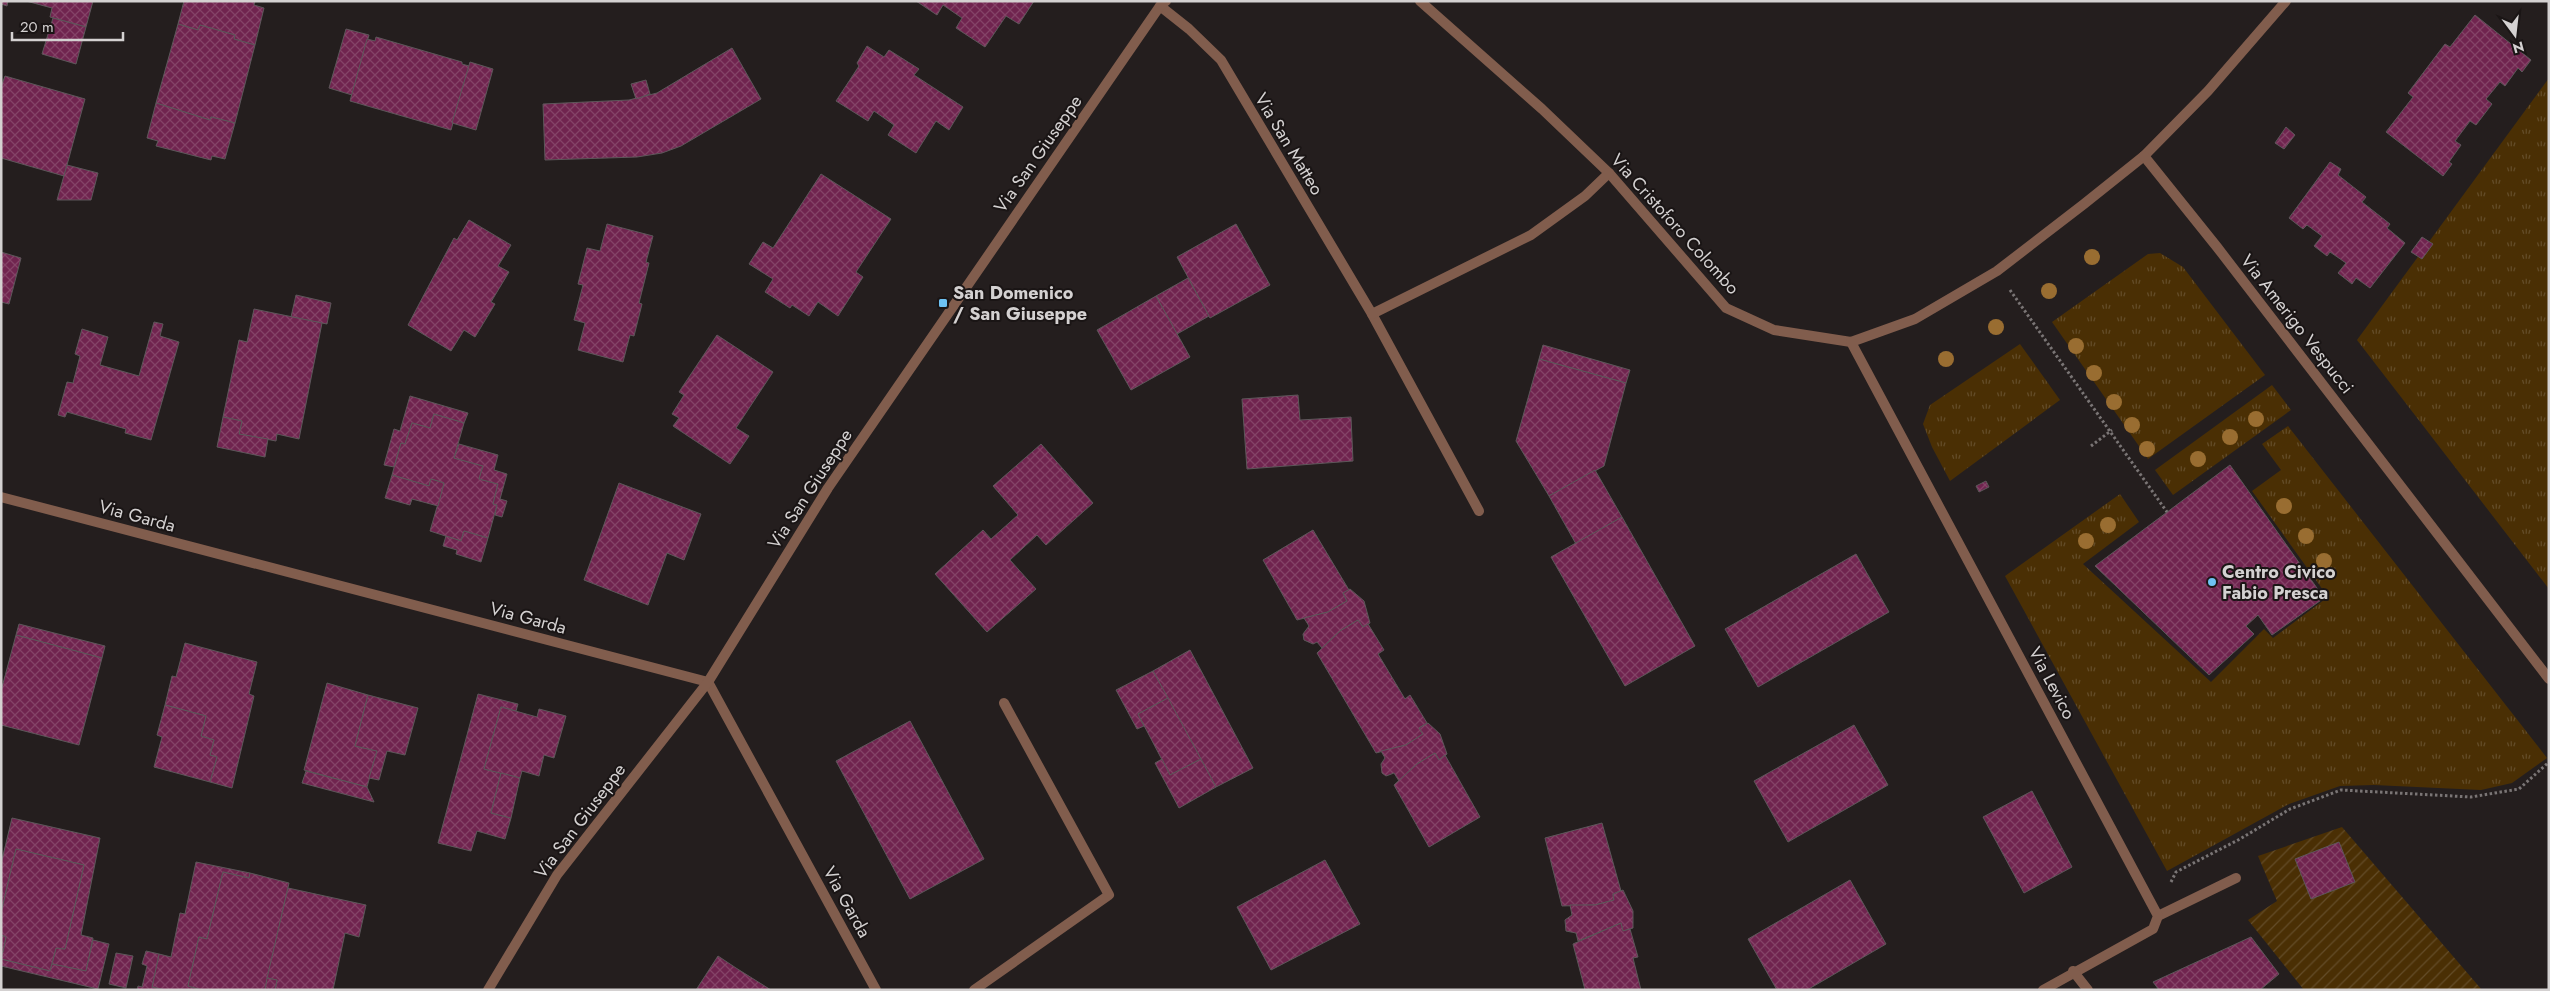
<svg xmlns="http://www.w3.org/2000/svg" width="2550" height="991" font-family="Jost,sans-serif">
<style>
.grass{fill:url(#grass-tufts)}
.garden{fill:url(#garden-furrows)}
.building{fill:url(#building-cross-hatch);stroke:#5d575a}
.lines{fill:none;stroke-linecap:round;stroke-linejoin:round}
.path{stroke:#7a7575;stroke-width:3;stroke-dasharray:2.5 2.5;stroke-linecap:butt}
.service{stroke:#815d4d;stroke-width:10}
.minor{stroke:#815d4d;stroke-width:10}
.tree{fill:#996d31}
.poi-dot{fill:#6ec2f3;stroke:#1a1515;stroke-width:2}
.labels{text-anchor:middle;stroke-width:4;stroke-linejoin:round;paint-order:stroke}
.street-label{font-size:18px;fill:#d4d1d1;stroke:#1a1515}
.poi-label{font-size:18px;font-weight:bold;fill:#d4d1d1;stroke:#1a1515;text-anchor:start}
</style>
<defs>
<pattern id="grass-tufts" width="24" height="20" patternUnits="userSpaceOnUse" patternTransform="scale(1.25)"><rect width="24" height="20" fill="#4a2f04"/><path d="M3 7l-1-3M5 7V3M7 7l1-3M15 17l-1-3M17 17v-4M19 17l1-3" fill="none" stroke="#634c28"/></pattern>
<pattern id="garden-furrows" width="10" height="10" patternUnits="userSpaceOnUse" patternTransform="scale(1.25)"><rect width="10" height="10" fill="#4a2f04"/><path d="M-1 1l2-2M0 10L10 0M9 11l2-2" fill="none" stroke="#634c28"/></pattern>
<pattern id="building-cross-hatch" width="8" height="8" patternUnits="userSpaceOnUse" patternTransform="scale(1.25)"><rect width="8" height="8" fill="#70244f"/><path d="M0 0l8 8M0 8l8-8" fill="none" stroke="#844367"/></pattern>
</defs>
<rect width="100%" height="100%" fill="#241e1e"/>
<!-- grass -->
<g class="grass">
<polygon points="2549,78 2549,589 2357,340"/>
<polygon points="2160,253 2183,267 2265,375 2148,459 2052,322 2148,254"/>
<polygon points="2020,344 2060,400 1950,481 1932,447 1923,424 1930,405"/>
<polygon points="2272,385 2291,410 2173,495 2155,470"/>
<polygon points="2288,426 2547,758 2512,783 2481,790 2374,785 2340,786 2289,804 2167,871 2005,576 2120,494 2139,522 2083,564 2211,682 2264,629 2273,638 2328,597 2252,491 2281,470 2262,444"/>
</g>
<!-- garden -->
<polygon class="garden" points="2342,827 2482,990 2304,990 2248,920 2277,901 2258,856"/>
<!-- building -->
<g class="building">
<polygon points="1,1 8,1 7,6 1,4"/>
<polygon points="26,1 93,1 86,27 50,17 52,8"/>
<polygon points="184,1 255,1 254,5 264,8 255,45 234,39 235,35 200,25 198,30 178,24"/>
<polygon points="916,1 1034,1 1019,24 1006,16 985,47 956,28 962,18 943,5 937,15"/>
<polygon points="2475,15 2531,60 2522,72 2518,68 2505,86 2500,82 2486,99 2492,104 2476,125 2470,121 2455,141 2461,145 2449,162 2452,164 2443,176 2386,132 2413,97 2408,93 2445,44 2450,47"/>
<polygon points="53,18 86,27 76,64 42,54"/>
<polygon points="178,24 198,30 200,25 235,35 234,39 255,45 235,123 211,117 210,120 156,103"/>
<polygon points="346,29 369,35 352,95 329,88"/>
<polygon points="376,37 462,62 462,64 469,66 451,130 350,101 367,39 375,41"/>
<polygon points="867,46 884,57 889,50 919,69 914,75 963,107 949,130 936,121 916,153 888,135 894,125 874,111 868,121 836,101 859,66 857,63"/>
<polygon points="732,48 761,99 681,146 662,153 637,157 545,160 543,104 629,100 657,93"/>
<polygon points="470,62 493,69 476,130 452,123"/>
<polygon points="5,76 85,99 64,176 1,158 1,87"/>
<polygon points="646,80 650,94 636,99 631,84"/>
<polygon points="156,103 210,120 211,117 235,123 225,159 212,156 211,160 156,146 158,141 147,138"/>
<polygon points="2286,127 2295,135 2284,149 2275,143"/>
<polygon points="2330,162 2341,169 2338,175 2366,197 2362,202 2390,224 2387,228 2405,243 2370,288 2356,278 2352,284 2338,273 2346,263 2330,252 2327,256 2314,246 2322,236 2307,225 2303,229 2289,218"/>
<polygon points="67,165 98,173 91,200 57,200"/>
<polygon points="821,174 891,219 856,272 863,277 838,316 818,302 809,316 792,305 790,308 765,292 773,279 749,264 763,242 773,248"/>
<polygon points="469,220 511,245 498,266 509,272 491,302 495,304 475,337 464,330 451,351 408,325 454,238 457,240"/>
<polygon points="607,224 653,236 646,262 649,263 639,303 642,304 634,336 630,335 623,362 578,350 585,323 574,320 583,285 578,284 587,248 600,251"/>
<polygon points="1236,224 1270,285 1210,318 1177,257"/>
<polygon points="2422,237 2433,244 2422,259 2411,252"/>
<polygon points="1,252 21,258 9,304 1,302"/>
<polygon points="1188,278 1209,316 1177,334 1156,296"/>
<polygon points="296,295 331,303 327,324 291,317"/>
<polygon points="1156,296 1190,357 1131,390 1097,330"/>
<polygon points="254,309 322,323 299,439 277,434 276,441 239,434 242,421 223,417 239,340 247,342"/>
<polygon points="154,322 163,324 160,336 179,342 151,440 125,433 126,429 67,412 65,417 58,415 67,382 73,383 80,356 75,354 82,329 108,337 100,365 139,376"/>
<polygon points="717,335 773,372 736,428 749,436 730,464 673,426 679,418 672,414 684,395 679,392"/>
<polygon points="1543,345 1630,370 1626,383 1539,359"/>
<polygon points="1539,359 1626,383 1604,466 1549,496 1516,441"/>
<polygon points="1298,395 1300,420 1351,417 1353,461 1247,469 1242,399"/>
<polygon points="410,396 468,413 464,423 434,414 430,428 412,423 405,444 401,443 394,467 384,465 394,429 400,431"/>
<polygon points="434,414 464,423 454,458 483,466 479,479 498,484 493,504 497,505 488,538 464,531 461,541 430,531 444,483 431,479 429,486 392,475 401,443 405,444 412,423 430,428"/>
<polygon points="223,417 242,421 239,434 268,439 265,457 217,447"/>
<polygon points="459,444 498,455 494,470 507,474 500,499 507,501 502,517 495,515 497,505 493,504 498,484 479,479 483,466 454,458"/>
<polygon points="1041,444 1093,503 1046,545 1037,535 1010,560 1036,589 987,632 935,574 983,530 991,539 1018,515 993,486"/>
<polygon points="2230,465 2324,598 2272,635 2258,615 2246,626 2254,634 2209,675 2095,566"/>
<polygon points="1595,470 1622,517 1576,544 1549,496"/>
<polygon points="392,475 429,486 431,479 444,483 438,506 412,499 410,505 385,498"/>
<polygon points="1986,481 1989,487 1979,492 1976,486"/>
<polygon points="619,483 701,514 684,560 667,553 648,605 584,580"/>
<polygon points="1622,517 1695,646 1625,686 1551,557"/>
<polygon points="1313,530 1349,590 1343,593 1347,601 1328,612 1297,620 1263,560"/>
<polygon points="464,531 488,538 481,562 456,554 457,550 443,546 446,536 461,541"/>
<polygon points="1856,554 1889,612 1758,687 1725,629"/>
<polygon points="1350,589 1364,601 1370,623 1363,627 1358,620 1340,631 1322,648 1317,642 1313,644 1304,640 1303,634 1309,626 1304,618 1328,612 1347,601 1343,593"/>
<polygon points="1358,620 1363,627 1368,624 1384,650 1378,654 1405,699 1410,695 1427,723 1419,728 1423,734 1406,745 1376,753 1317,653 1340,631"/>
<polygon points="19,624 105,646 102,658 16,635"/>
<polygon points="16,635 102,658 79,745 1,725 1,691"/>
<polygon points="185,643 257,662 249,694 254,696 232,788 210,782 217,757 210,755 214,740 201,736 206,716 165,705 172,676 176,677"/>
<polygon points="1190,650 1253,768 1216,787 1153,671"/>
<polygon points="1153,671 1168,698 1138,714 1144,726 1137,729 1116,690"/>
<polygon points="327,683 368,695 355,746 377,751 367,787 304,770"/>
<polygon points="478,694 518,704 516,711 501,707 484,769 501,773 491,813 511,818 505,839 477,831 471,851 438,843"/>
<polygon points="368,695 418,708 405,755 387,751 379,780 369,778 377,751 355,746"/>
<polygon points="1168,698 1201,759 1170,775 1138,714"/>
<polygon points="165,705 206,716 201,736 214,740 210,755 217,757 210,782 154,767 162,737 157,735"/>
<polygon points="501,707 537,717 539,709 566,716 554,758 544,755 539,776 522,771 520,778 484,769"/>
<polygon points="910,721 984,859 910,899 836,761"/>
<polygon points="1428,723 1440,734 1447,754 1439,760 1435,753 1417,764 1399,781 1394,773 1386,776 1382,773 1381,764 1385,758 1381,751 1406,745 1423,734 1419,728"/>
<polygon points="1854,725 1888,785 1788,842 1754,781"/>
<polygon points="1435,753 1439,760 1445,755 1480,817 1429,847 1394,785 1417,764"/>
<polygon points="1162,759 1170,775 1201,759 1216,787 1179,808 1155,763"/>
<polygon points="306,771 367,787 374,802 302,783"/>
<polygon points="501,773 520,778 511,818 491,813"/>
<polygon points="2032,791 2072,867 2024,893 1983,817"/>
<polygon points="12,818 100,838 81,935 93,938 86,971 52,964 56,948 65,949 84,865 16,849 1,913 1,864"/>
<polygon points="1602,823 1621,891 1613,894 1614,900 1595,905 1562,906 1545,838"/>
<polygon points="2339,842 2355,882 2311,899 2295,859"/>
<polygon points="16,849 84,865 65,949 56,948 50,971 1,959 6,937 1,935 1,913"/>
<polygon points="1325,860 1360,924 1271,970 1237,907"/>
<polygon points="196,862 250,873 249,878 223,872 207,939 199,937 188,986 202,990 164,990 152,987 159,954 171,957 180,913 185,914"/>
<polygon points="223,872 249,878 250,873 289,883 265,990 202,990 188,986 199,937 207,939"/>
<polygon points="1850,880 1886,944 1807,990 1777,990 1748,939"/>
<polygon points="288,888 366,905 359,937 345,933 333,990 275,990 277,980 267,978"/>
<polygon points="1623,890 1633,911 1633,928 1623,931 1621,923 1578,941 1576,933 1566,931 1565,920 1572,915 1570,905 1595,905 1614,900 1613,894"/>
<polygon points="1621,923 1623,931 1630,929 1638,957 1633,958 1641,990 1585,990 1573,944"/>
<polygon points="1,935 6,937 3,952 1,951"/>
<polygon points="2251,937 2279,974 2260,990 2159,990 2153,982"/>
<polygon points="93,940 109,944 98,989 1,966 1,959 50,971 52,964 86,971"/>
<polygon points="146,951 159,954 152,987 164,990 137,990 138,986 142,987 147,966 142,964"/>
<polygon points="116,953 133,956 126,988 109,984"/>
<polygon points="718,956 736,968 771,990 696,990"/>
<polygon points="267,978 277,980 275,990 265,990"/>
</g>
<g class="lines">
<!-- path -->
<g class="path">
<polyline points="2010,290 2167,512"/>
<polyline points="2091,446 2112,430"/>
<polyline points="2171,882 2176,872 2240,839 2290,809 2341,790 2471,797 2519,789 2549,762"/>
</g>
<!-- service -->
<polyline class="service" points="2158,916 2236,878"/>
<!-- minor -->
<g class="minor">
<polyline points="1420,1 1542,109 1609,173 1726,308 1774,330 1851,342 1915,319 1997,271 2084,204 2144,156 2208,91 2286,1"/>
<polyline points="1160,6 1189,29 1221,60 1372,314 1479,511"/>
<polyline points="2144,156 2217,247 2549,679"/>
<polyline points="1372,314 1531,235 1585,196 1609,173"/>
<polyline points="1851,342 2158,916 2153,929 2043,990"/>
<polyline points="1,497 708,682 876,990"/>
<polyline points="2073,971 2088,990"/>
<polyline points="488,990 557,875 708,682 828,488 1160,6 1166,1"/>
<polyline points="974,990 1109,895 1004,703"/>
</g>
</g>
<!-- trees -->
<g class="tree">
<circle cx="2092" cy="257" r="8"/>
<circle cx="2049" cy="291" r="8"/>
<circle cx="1996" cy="327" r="8"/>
<circle cx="2076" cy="346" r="8"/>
<circle cx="1946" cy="359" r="8"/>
<circle cx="2094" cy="373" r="8"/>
<circle cx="2114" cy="402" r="8"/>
<circle cx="2256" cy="419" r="8"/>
<circle cx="2132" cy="425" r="8"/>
<circle cx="2230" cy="437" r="8"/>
<circle cx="2147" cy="449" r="8"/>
<circle cx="2198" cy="459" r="8"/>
<circle cx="2284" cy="506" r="8"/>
<circle cx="2108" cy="525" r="8"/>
<circle cx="2306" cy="536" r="8"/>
<circle cx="2086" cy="541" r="8"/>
<circle cx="2324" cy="561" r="8"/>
</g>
<!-- markers -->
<g class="poi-dot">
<rect x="938" y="298" width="10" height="10" rx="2.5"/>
<circle cx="2212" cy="582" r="5"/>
</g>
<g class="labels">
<!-- street labels -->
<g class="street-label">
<text transform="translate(1289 144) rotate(59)" y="6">Via San Matteo</text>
<text transform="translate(1038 154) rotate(-55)" y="6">Via San Giuseppe</text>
<text transform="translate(1675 224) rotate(48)" y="6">Via Cristoforo Colombo</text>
<text transform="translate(2297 324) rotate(52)" y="6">Via Amerigo Vespucci</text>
<text transform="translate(810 489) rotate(-57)" y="6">Via San Giuseppe</text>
<text transform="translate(137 516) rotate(15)" y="6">Via Garda</text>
<text transform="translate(528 618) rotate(15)" y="6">Via Garda</text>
<text transform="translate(2052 683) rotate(62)" y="6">Via Levico</text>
<text transform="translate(580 821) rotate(-53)" y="6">Via San Giuseppe</text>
<text transform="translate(847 902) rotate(61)" y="6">Via Garda</text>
</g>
<!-- poi labels -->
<g class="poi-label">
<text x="953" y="299">San Domenico<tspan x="953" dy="21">/ San Giuseppe</tspan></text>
<text x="2222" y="578">Centro Civico<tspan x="2222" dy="21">Fabio Presca</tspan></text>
</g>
</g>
<!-- border -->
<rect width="2550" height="991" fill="none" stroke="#d4d1d1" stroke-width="5"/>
<!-- north arrow -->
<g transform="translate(2515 35) rotate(165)" stroke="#1a1515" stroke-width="4" paint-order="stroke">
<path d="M0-4L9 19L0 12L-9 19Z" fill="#d4d1d1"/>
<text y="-8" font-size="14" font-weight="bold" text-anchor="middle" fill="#d4d1d1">N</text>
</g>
<!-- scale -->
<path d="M12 32v8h111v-8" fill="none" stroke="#d4d1d1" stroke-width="2.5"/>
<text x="20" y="32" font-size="15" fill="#d4d1d1" stroke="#1a1515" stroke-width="4" paint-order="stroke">20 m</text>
</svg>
